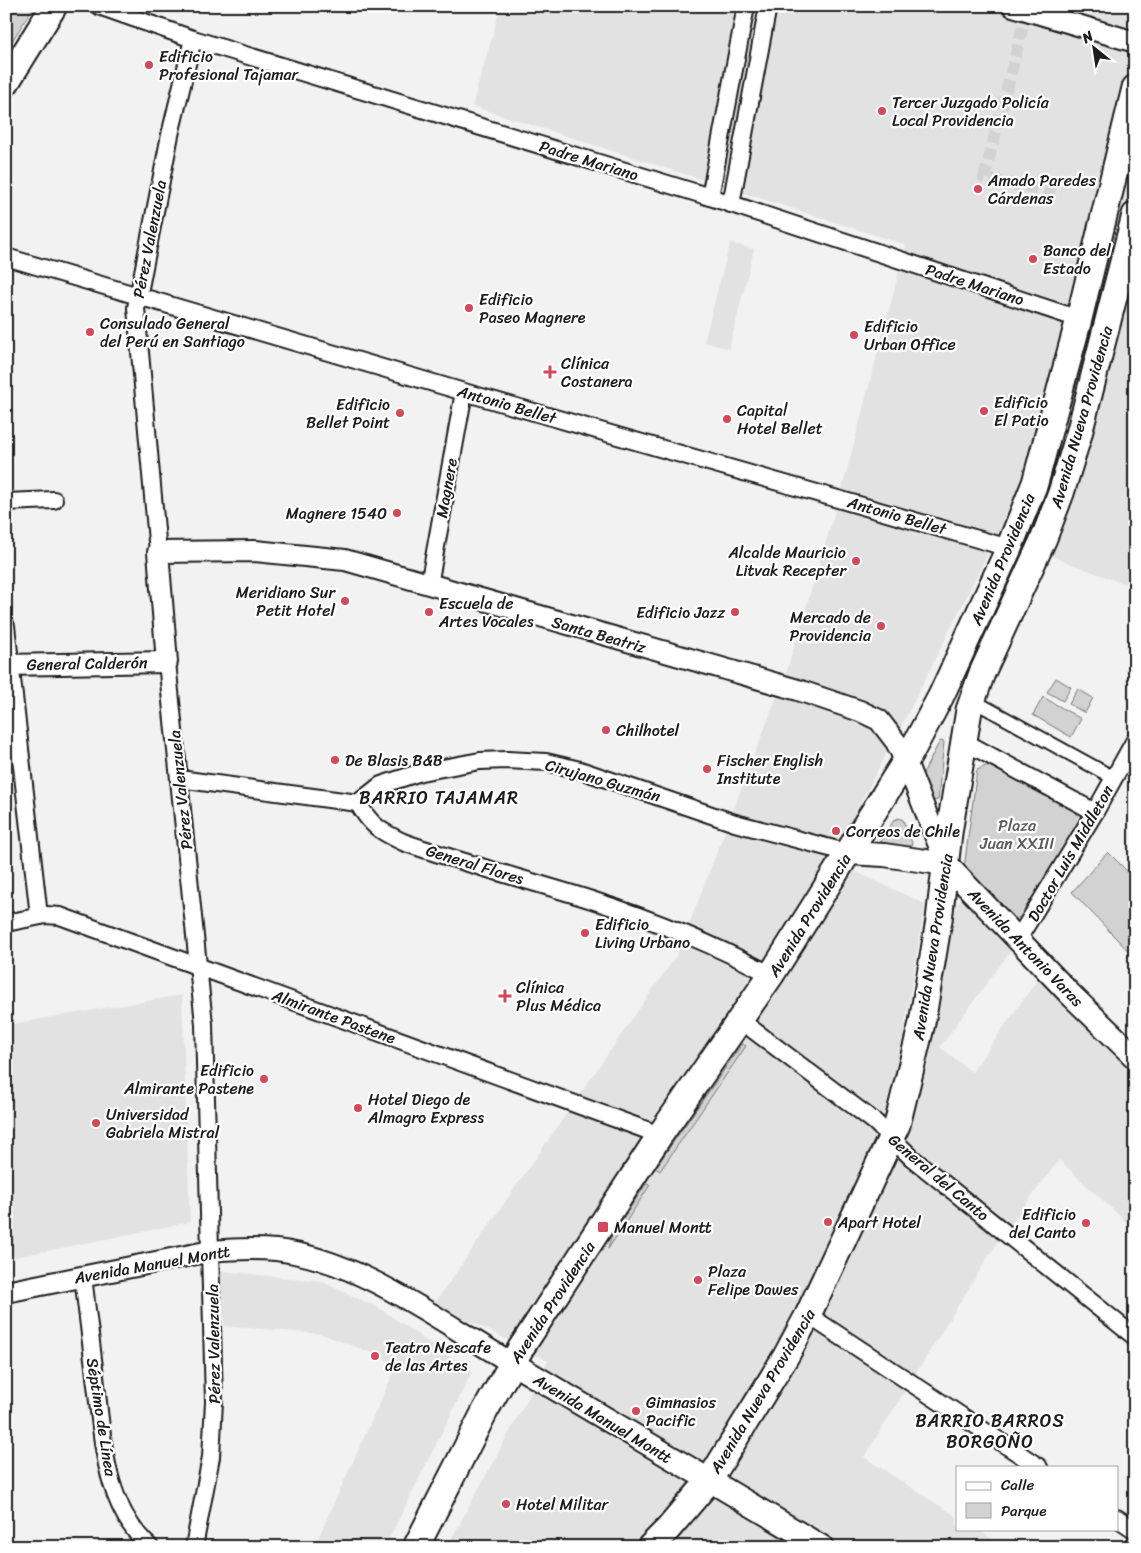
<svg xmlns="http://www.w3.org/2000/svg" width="1141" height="1553" font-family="Sriracha,sans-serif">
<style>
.built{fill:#e2e2e2}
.green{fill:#d2d2d2;stroke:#777}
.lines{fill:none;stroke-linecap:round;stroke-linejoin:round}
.pedestrian-tunnel{stroke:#d2d2d2;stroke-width:12;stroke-dasharray:12 6;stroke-linecap:butt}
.pedestrian-casing{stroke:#1c1c1c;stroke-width:16}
.minor-casing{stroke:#1c1c1c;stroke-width:20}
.tertiary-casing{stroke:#1c1c1c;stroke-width:24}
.secondary-casing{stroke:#1c1c1c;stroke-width:26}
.primary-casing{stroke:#1c1c1c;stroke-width:29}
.pedestrian{stroke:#fff;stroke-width:12}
.minor{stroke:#fff;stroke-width:16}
.tertiary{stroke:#fff;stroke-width:20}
.secondary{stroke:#fff;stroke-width:22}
.primary{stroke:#fff;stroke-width:25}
.poi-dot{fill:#d1495b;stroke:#fff;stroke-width:2}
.labels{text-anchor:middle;stroke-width:4.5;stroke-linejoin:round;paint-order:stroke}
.poi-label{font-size:16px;fill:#1c1c1c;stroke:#fff;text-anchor:start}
.street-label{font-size:16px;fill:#1c1c1c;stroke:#fff}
.park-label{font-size:16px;fill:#5c5c5c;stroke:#fff}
.neighbourhood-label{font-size:18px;letter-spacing:1px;fill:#1c1c1c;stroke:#fff}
</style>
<rect width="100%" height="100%" fill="#f2f2f2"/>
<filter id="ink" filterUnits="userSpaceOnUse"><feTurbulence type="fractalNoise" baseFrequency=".02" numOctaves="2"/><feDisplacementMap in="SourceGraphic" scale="10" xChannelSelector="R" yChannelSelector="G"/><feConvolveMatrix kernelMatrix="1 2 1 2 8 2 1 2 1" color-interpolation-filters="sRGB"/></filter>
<g filter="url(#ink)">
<!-- built -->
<g class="built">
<polygon points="501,6 1135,6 1135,588 997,536 903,723 830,860 925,904 903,1037 885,1110 876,1137 1000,1238 864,1457 957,1517 957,1529 977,1529 1004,1547 447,1547 548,1361 435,1303 678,953 786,673 843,485 906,245 472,106"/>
<polygon points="730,243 754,249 729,349 704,342"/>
<polygon points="961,899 1012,949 940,1047 972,1072 1040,976 1135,1070 1135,1230 1059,1160 1008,1228 934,1168 906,1141 932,1044 954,908"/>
<polygon points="182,995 190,1222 6,1259 6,1025"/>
<polygon points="220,1271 320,1281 379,1308 472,1372 385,1547 314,1547 397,1365 372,1353 321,1334 224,1326"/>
</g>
<!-- green -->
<g class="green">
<polygon points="6,6 34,6 6,51"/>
<polygon points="1056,678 1071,687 1063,701 1047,692"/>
<polygon points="1078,689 1093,698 1085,713 1069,704"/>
<polygon points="1043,697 1081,719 1071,737 1033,715"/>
<path d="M 940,741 L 944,742 L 938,800 C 926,803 923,790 919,781 Z"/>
<polygon points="988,765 1076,812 1081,821 1024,915 1011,921 964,868 977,770"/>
<polygon points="899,818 903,820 912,843 910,849 884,847 880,843 894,820"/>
<polygon points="1108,852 1135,879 1135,958 1072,892"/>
<polygon points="742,1044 746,1046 660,1171 655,1168"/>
<polygon points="646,1184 650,1185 608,1249 611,1237"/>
</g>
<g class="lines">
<!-- pedestrian-tunnel -->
<polyline class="pedestrian-tunnel" points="1027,10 984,178 1061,195"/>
<defs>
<polyline id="pedestrian" points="972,700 1114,778"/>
<g id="minor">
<polyline points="99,6 193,39 710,197 1079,319"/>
<polyline points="710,197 746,6"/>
<polyline points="731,204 768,6"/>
<polyline points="6,257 464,392 1009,548"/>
<polyline points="6,502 54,500"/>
<polyline points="158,552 136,308 170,135 193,39"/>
<polyline points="429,585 464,392"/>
<polyline points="6,626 39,916"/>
<polyline points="167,662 204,1024 214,1402 211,1457 194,1547"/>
<polyline points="963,741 1095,812"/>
<polyline points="179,779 358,803"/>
<polyline points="358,803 381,785 421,772 480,761 507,760 546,762 580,770 735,823 849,853"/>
<path d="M 358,803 C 371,826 380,831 403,842 C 465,864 529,880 592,900 C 654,920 714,944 771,975"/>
<polyline points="6,923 46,915 60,916 660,1135"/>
<polyline points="1018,939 1095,812 1135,740"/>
<polyline points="740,1020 875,1122 912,1158 1135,1337"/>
<path d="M 83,1276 C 87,1312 92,1348 96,1385 C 103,1441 105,1507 150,1547"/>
<polyline points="808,1315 1039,1467"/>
<polyline points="1117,1518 1135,1530"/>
</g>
<g id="tertiary">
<polyline points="1013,6 1135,42"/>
<polyline points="6,665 167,662 158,552 255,551 345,560 798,690 860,711 879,720 896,742 906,762 946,863"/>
<path d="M 6,1292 L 211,1251 C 233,1249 254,1248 276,1250 C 360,1259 440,1322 512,1363"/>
</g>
<g id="secondary">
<polyline points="849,853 884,855 946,864 1070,994 1135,1057"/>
<polyline points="512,1363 822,1547"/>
</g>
<g id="primary">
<polyline points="6,83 54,6"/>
<polyline points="416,1547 485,1411 521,1348 660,1135 771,975 910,754 941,696 1009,548 1035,483 1079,319 1135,88"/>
<polyline points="650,1547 668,1529 709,1481 786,1356 808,1315 897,1125 922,1023 939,920 949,833 969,710 982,673 1044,538 1061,493 1079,434 1135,215"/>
</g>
</defs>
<!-- pedestrian casing -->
<use href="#pedestrian" class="pedestrian-casing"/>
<!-- minor casing -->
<use href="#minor" class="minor-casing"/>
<!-- tertiary casing -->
<use href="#tertiary" class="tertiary-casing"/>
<!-- secondary casing -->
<use href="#secondary" class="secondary-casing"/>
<!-- primary casing -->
<use href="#primary" class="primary-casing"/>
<!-- pedestrian -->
<use href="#pedestrian" class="pedestrian"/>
<!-- minor -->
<use href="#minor" class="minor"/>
<!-- tertiary -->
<use href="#tertiary" class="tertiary"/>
<!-- secondary -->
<use href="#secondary" class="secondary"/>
<!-- primary -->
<use href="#primary" class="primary"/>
</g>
</g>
<!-- markers -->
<g class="poi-dot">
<circle cx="149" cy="65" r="5"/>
<circle cx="882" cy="111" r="5"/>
<circle cx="978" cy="189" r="5"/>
<circle cx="1033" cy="259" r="5"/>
<circle cx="469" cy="308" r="5"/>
<circle cx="90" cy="332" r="5"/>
<circle cx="854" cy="335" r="5"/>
<path d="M547.5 364.5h5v5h5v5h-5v5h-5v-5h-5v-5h5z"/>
<circle cx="984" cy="411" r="5"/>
<circle cx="400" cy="413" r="5"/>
<circle cx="727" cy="419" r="5"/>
<circle cx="397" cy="513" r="5"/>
<circle cx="856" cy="561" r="5"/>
<circle cx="345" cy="601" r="5"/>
<circle cx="429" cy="612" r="5"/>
<circle cx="735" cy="612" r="5"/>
<circle cx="881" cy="626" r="5"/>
<circle cx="606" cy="730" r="5"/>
<circle cx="335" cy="760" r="5"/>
<circle cx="707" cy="769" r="5"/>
<circle cx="836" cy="831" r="5"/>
<circle cx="585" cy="933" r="5"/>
<path d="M502.5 988.5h5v5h5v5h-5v5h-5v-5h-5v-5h5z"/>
<circle cx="264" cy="1079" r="5"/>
<circle cx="358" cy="1108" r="5"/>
<circle cx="96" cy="1123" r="5"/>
<circle cx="828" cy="1222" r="5"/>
<circle cx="1086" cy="1223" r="5"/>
<rect x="597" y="1221" width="12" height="12" rx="2.5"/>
<circle cx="698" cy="1280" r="5"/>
<circle cx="375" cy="1356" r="5"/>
<circle cx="636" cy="1411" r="5"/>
<circle cx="506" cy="1504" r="5"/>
</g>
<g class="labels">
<!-- poi labels -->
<g class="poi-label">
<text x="159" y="62">Edificio<tspan x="159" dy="18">Profesional Tajamar</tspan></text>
<text x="892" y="108">Tercer Juzgado Policía<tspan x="892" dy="18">Local Providencia</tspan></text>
<text x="988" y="186">Amado Paredes<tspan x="988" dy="18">Cárdenas</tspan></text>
<text x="1043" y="256">Banco del<tspan x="1043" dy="18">Estado</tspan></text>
<text x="479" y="305">Edificio<tspan x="479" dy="18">Paseo Magnere</tspan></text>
<text x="100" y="329">Consulado General<tspan x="100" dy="18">del Perú en Santiago</tspan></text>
<text x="864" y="332">Edificio<tspan x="864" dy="18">Urban Office</tspan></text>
<text x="561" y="369">Clínica<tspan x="561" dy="18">Costanera</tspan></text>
<text x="994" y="408">Edificio<tspan x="994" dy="18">El Patio</tspan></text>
<text x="390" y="410" text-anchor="end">Edificio<tspan x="390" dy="18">Bellet Point</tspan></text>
<text x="737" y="416">Capital<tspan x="737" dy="18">Hotel Bellet</tspan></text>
<text x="387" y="519" text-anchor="end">Magnere 1540</text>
<text x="846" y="558" text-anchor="end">Alcalde Mauricio<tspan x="846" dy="18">Litvak Recepter</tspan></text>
<text x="335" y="598" text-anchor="end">Meridiano Sur<tspan x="335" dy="18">Petit Hotel</tspan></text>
<text x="439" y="609">Escuela de<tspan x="439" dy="18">Artes Vocales</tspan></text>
<text x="725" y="618" text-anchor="end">Edificio Jazz</text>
<text x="871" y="623" text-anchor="end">Mercado de<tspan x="871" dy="18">Providencia</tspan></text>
<text x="616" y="736">Chilhotel</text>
<text x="345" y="766">De Blasis B&amp;B</text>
<text x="717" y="766">Fischer English<tspan x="717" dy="18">Institute</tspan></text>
<text x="846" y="837">Correos de Chile</text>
<text x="595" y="930">Edificio<tspan x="595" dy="18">Living Urbano</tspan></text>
<text x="516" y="993">Clínica<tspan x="516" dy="18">Plus Médica</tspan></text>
<text x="254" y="1076" text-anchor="end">Edificio<tspan x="254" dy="18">Almirante Pastene</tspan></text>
<text x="368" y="1105">Hotel Diego de<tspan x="368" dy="18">Almagro Express</tspan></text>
<text x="106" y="1120">Universidad<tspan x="106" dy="18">Gabriela Mistral</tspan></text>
<text x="1076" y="1220" text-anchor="end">Edificio<tspan x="1076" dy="18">del Canto</tspan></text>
<text x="838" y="1228">Apart Hotel</text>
<text x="614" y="1233">Manuel Montt</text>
<text x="708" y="1277">Plaza<tspan x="708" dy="18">Felipe Dawes</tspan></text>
<text x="385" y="1353">Teatro Nescafe<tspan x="385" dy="18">de las Artes</tspan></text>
<text x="646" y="1408">Gimnasios<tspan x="646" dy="18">Pacific</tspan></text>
<text x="516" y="1510">Hotel Militar</text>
</g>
<!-- street labels -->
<g class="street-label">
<text transform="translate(589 160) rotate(17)" y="6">Padre Mariano</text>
<text transform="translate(149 239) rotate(-79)" y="6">Pérez Valenzuela</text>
<text transform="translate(975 284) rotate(18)" y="6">Padre Mariano</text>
<text transform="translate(507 404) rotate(16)" y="6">Antonio Bellet</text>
<text transform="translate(1081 417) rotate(-74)" y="6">Avenida Nueva Providencia</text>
<text transform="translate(446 488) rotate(-80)" y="6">Magnere</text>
<text transform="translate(897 515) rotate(16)" y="6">Antonio Bellet</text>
<text transform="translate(1002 559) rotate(-67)" y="6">Avenida Providencia</text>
<text transform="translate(599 634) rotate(16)" y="6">Santa Beatriz</text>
<text transform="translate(87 663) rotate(-1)" y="6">General Calderón</text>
<text transform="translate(603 780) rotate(16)" y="6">Cirujano Guzmán</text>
<text transform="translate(180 790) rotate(-96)" y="6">Pérez Valenzuela</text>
<text transform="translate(1070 853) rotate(-60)" y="6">Doctor Luis Middleton</text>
<text transform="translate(475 864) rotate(17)" y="6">General Flores</text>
<text transform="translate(809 915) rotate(-58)" y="6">Avenida Providencia</text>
<text transform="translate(932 947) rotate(-81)" y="6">Avenida Nueva Providencia</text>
<text transform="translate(1026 947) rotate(46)" y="6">Avenida Antonio Varas</text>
<text transform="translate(334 1016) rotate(20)" y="6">Almirante Pastene</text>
<text transform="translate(939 1177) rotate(40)" y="6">General del Canto</text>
<text transform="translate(152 1264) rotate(-10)" y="6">Avenida Manuel Montt</text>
<text transform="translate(552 1302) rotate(-57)" y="6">Avenida Providencia</text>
<text transform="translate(213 1344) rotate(-91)" y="6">Pérez Valenzuela</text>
<text transform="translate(762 1391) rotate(-59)" y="6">Avenida Nueva Providencia</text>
<text transform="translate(102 1417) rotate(81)" y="6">Séptimo de Línea</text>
<text transform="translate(603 1418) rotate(31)" y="6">Avenida Manuel Montt</text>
</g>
<!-- park labels -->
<g class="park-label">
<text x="1017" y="831">Plaza<tspan x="1017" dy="18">Juan XXIII</tspan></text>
</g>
<!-- neighbourhood labels -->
<g class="neighbourhood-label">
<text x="439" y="804">BARRIO TAJAMAR</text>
<text x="990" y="1427">BARRIO BARROS<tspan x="990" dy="21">BORGOÑO</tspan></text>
</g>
</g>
<!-- margin -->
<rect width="1141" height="1553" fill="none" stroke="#fff" stroke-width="25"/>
<rect x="12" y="12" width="1116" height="1528" fill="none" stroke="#1c1c1c" stroke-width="2" filter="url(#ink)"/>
<!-- legend -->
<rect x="956" y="1466" width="162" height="65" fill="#ffffff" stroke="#a4a4a4"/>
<rect x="966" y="1482" width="25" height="8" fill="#ffffff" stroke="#a4a4a4"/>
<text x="1001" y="1490" font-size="15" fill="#1c1c1c">Calle</text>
<rect x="966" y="1503" width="25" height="15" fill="#d2d2d2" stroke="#a4a4a4"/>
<text x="1001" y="1516" font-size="15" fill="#1c1c1c">Parque</text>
<!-- north arrow -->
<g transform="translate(1094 48) rotate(330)" stroke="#ffffff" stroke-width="4" paint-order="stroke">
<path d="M0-4L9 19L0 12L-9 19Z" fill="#1c1c1c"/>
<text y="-8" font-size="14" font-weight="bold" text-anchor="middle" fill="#1c1c1c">N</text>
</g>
</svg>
